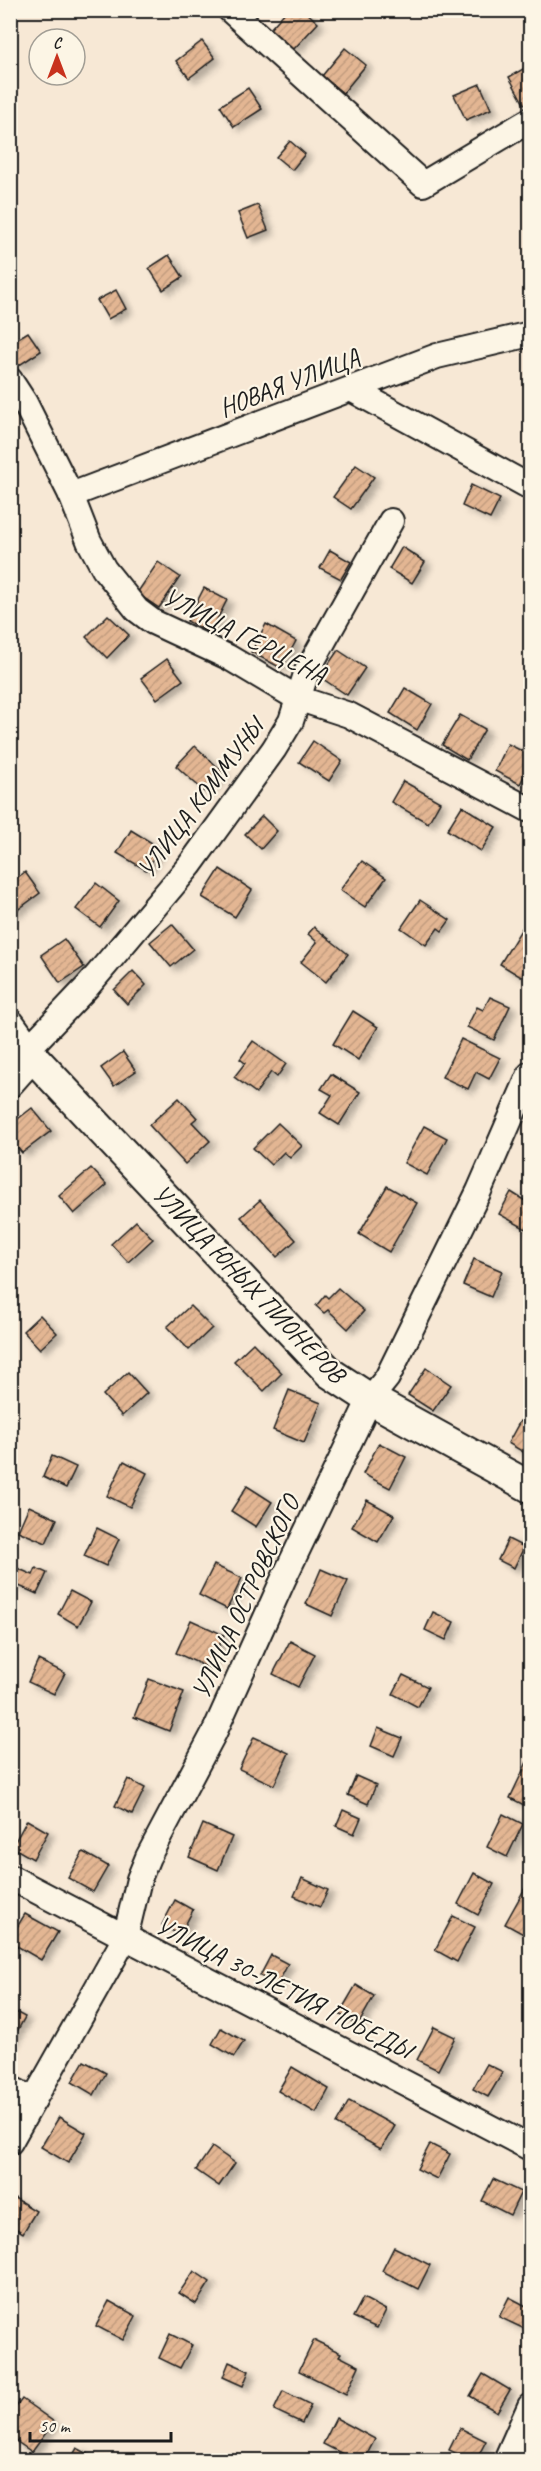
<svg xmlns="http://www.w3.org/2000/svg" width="541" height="2471" font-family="Caveat,sans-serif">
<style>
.building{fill:url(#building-hatch);stroke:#1c1c1c;stroke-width:1.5;filter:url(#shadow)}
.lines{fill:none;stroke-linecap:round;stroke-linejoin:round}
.minor-casing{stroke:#1c1c1c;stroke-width:28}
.major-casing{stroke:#1c1c1c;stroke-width:34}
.minor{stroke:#fcf5e5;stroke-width:24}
.major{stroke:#fcf5e5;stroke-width:30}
.labels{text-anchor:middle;stroke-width:4.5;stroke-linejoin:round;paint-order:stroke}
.street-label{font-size:26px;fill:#1c1c1c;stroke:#fcf5e5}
</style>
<defs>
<pattern id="building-hatch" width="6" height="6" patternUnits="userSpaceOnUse" patternTransform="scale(1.5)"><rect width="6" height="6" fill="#e3b693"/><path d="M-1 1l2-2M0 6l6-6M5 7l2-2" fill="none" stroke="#c29c7e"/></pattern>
<filter id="shadow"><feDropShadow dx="6" dy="4" stdDeviation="3" flood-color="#0004"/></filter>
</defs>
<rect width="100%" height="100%" fill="#f7e8d5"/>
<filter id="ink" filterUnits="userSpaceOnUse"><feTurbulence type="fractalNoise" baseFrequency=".0167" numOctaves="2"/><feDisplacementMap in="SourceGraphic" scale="12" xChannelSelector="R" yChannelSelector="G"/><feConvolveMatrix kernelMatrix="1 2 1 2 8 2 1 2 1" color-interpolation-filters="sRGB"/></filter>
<g filter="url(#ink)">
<!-- building -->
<g class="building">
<polygon points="287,10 304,10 318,23 293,50 270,29"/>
<polygon points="202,41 215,58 189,78 176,61"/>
<polygon points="345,48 366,65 343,93 322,76"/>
<polygon points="530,65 530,100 524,104 509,77"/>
<polygon points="480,84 491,109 466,120 454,95"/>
<polygon points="248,88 262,109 234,127 220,106"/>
<polygon points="290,141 305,154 292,170 276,157"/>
<polygon points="258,205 268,230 248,238 238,213"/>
<polygon points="169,255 183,277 163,290 149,268"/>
<polygon points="116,290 126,309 108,319 97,300"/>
<polygon points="28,332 41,351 18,366 10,354 10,343"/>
<polygon points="356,465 374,477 351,509 333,497"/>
<polygon points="471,485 500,499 490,519 462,506"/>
<polygon points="402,547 425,562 412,583 389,569"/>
<polygon points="330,550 351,562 341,579 320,568"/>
<polygon points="158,562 180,577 159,608 137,593"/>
<polygon points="204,588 227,600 210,633 187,621"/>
<polygon points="108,615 129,635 107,658 86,637"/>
<polygon points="266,624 296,641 281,668 251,652"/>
<polygon points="338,650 365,668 347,695 320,677"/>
<polygon points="167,659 183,680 157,699 141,678"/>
<polygon points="405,688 432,704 417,730 390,713"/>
<polygon points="460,715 485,729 467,760 442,745"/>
<polygon points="313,741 342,761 329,781 299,762"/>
<polygon points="508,744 530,755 530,764 520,784 495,771"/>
<polygon points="195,746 223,772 205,792 176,766"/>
<polygon points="403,781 440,802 428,823 391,802"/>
<polygon points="462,806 496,827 481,851 447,830"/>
<polygon points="262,816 277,831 261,849 245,834"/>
<polygon points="131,830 160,848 146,870 117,853"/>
<polygon points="362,861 386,878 365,907 340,890"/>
<polygon points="220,869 252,890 235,917 202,897"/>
<polygon points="25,872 40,893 12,914 10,883"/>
<polygon points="96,883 119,901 100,927 76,909"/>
<polygon points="420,900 450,920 442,931 438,928 426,945 401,928"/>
<polygon points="527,920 530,922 530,961 521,977 500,964"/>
<polygon points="172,924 193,949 171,967 150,942"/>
<polygon points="314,927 348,954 326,982 301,962 317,942 308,934"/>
<polygon points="64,939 84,967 60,983 41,955"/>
<polygon points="133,971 146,985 127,1004 114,990"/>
<polygon points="490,997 510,1006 494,1040 467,1027 477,1007 483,1010"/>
<polygon points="353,1011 378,1027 358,1060 333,1044"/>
<polygon points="461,1039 500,1058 489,1079 476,1072 468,1089 442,1077"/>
<polygon points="253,1041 286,1064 277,1077 271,1072 256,1093 234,1077 245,1063 240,1059"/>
<polygon points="123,1052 136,1071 114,1086 101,1068"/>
<polygon points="331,1074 360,1092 339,1125 320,1113 332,1095 321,1089"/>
<polygon points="179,1098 197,1118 192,1122 210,1141 185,1164 149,1125"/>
<polygon points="32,1108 51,1131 22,1153 10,1139 10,1125"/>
<polygon points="278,1123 302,1146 290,1158 284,1152 271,1165 253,1148"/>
<polygon points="424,1126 447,1138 427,1175 404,1163"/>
<polygon points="91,1168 107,1185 74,1214 59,1196"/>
<polygon points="387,1186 417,1203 389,1252 359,1234"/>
<polygon points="511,1192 530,1204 530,1221 526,1229 499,1214"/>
<polygon points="260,1200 296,1240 277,1257 241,1217"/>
<polygon points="136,1221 153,1239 128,1262 111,1244"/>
<polygon points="474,1259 502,1271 491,1297 463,1285"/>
<polygon points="338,1288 364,1311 348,1329 328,1310 324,1313 316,1306 325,1295 328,1298"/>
<polygon points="190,1306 212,1328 189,1350 167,1327"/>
<polygon points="40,1315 57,1333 40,1349 23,1331"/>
<polygon points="253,1343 282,1373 264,1391 234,1361"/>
<polygon points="426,1368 451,1385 433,1411 408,1395"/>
<polygon points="128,1372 147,1393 122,1416 103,1395"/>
<polygon points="289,1390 321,1403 304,1443 273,1430"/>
<polygon points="520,1421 530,1427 530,1456 508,1443"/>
<polygon points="379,1443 406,1457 390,1488 363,1474"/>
<polygon points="52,1456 76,1467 66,1488 43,1477"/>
<polygon points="124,1461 147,1473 130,1507 107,1496"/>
<polygon points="247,1486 272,1502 256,1527 231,1511"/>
<polygon points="367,1500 394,1515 378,1542 352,1527"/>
<polygon points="29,1506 57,1519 46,1543 18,1531"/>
<polygon points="97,1528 119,1539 106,1566 84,1556"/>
<polygon points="508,1539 524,1547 514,1568 498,1560"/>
<polygon points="10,1565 33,1575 36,1568 47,1573 37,1594 10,1582"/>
<polygon points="214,1565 242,1578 227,1609 199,1595"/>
<polygon points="321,1569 348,1581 332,1616 306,1604"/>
<polygon points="70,1591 91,1602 78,1626 58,1614"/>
<polygon points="433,1612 454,1622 446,1640 425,1630"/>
<polygon points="191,1620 224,1635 209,1668 176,1653"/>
<polygon points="290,1641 315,1654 298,1687 273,1674"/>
<polygon points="38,1660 65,1673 54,1694 28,1682"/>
<polygon points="403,1675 428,1687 418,1707 393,1694"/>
<polygon points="149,1679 184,1692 169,1731 134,1717"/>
<polygon points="378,1728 402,1738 394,1756 371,1746"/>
<polygon points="254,1737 289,1753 274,1785 239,1769"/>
<polygon points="527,1762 530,1764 530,1808 510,1798"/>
<polygon points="356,1776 376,1785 368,1804 348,1795"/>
<polygon points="128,1779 145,1788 132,1814 115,1806"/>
<polygon points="343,1810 361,1818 354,1834 336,1826"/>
<polygon points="503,1814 523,1824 507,1857 487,1847"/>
<polygon points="27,1820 48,1832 33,1859 12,1847"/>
<polygon points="203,1824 232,1837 218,1870 189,1857"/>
<polygon points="83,1852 108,1866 93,1892 68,1878"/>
<polygon points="474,1873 494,1884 478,1915 458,1904"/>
<polygon points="302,1878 328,1890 320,1907 294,1896"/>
<polygon points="525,1888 530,1891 530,1930 527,1936 505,1924"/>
<polygon points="175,1900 193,1910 180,1935 162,1925"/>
<polygon points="25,1914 58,1932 41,1960 10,1942 10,1938"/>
<polygon points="453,1916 475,1927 457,1962 435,1950"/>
<polygon points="271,1955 288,1964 277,1985 260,1976"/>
<polygon points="356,1985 374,1996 358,2025 339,2014"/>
<polygon points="10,2009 25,2017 10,2044"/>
<polygon points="434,2027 455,2037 438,2070 417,2060"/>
<polygon points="221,2028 244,2041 234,2057 212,2044"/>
<polygon points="84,2061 106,2073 94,2095 72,2082"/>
<polygon points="487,2064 503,2072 488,2097 473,2089"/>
<polygon points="292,2067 329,2089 316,2113 278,2091"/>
<polygon points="349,2101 395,2126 381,2149 336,2124"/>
<polygon points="59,2117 86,2133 68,2163 41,2147"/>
<polygon points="430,2144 450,2154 437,2179 417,2169"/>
<polygon points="212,2147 235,2163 219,2186 196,2170"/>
<polygon points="493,2179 521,2192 510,2215 482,2201"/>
<polygon points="13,2197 36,2211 23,2233 10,2225 10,2200"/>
<polygon points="394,2247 430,2265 418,2289 382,2271"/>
<polygon points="194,2271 210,2282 196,2304 179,2293"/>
<polygon points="509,2297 530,2308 529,2331 499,2317"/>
<polygon points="363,2298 386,2310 377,2328 353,2317"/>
<polygon points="109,2301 136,2316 123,2340 96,2326"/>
<polygon points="170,2334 192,2345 180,2368 159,2358"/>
<polygon points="314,2340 341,2353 339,2356 359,2366 346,2394 299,2371"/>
<polygon points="229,2362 249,2371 243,2386 223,2377"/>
<polygon points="483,2374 510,2390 497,2412 470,2396"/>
<polygon points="283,2391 311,2405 302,2423 274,2410"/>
<polygon points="22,2399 54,2422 32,2452 10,2437 10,2415"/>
<polygon points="336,2418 375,2439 364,2460 355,2460 323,2444"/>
<polygon points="460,2428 486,2441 476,2460 471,2460 449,2450"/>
<polygon points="77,2448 99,2460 70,2460"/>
</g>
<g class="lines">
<defs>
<g id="minor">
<polyline points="230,10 423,184 530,120"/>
<polyline points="10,380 25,403 71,495 89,541 104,569 137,610 153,622 228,657 297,698 349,715 530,810"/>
<polyline points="351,389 530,487"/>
<polyline points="71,495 437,356 530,334"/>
<polyline points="28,1049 87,987 190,865 274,749 291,721 307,671 391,521"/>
<polyline points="10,1085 34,1058"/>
<polyline points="10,1877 530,2148"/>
<polyline points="10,2088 34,2100"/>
<polyline points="10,2142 125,1938 139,1879 148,1857 214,1733 283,1580 370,1399 387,1378 479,1191 530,1074"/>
<polyline points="506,2460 530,2406"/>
</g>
<polyline id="major" points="10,1025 34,1058 330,1373 370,1399 530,1487"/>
</defs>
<!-- minor casing -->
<use href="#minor" class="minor-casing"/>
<!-- major casing -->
<use href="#major" class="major-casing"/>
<!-- minor -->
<use href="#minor" class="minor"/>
<!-- major -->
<use href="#major" class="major"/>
</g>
</g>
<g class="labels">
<!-- street labels -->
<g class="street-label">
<text transform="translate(289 382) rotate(-21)" y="9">НОВАЯ УЛИЦА</text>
<text transform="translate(245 635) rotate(27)" y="9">УЛИЦА ГЕРЦЕНА</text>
<text transform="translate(200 798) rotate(-53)" y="9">УЛИЦА КОММУНЫ</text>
<text transform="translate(249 1283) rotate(46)" y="9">УЛИЦА ЮНЫХ ПИОНЕРОВ</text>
<text transform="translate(245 1597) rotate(-65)" y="9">УЛИЦА ОСТРОВСКОГО</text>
<text transform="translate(284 1987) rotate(27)" y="9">УЛИЦА 30-ЛЕТИЯ ПОБЕДЫ</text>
</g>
</g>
<!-- margin -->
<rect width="541" height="2471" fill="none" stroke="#fcf5e5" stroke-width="36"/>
<rect x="18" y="18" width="505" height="2435" fill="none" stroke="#1c1c1c" stroke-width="2" filter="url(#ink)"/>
<!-- north arrow -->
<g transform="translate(57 57)"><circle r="28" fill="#fcf5e5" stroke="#a29e95" stroke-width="1.5"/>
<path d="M0-4.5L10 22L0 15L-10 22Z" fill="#c8321e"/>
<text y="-9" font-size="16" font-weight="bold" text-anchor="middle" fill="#1c1c1c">С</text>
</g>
<!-- scale -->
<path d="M30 2432v9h141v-9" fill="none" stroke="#1c1c1c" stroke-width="3"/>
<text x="39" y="2432" font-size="18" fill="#1c1c1c" stroke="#fcf5e5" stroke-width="4.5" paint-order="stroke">50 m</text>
</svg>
